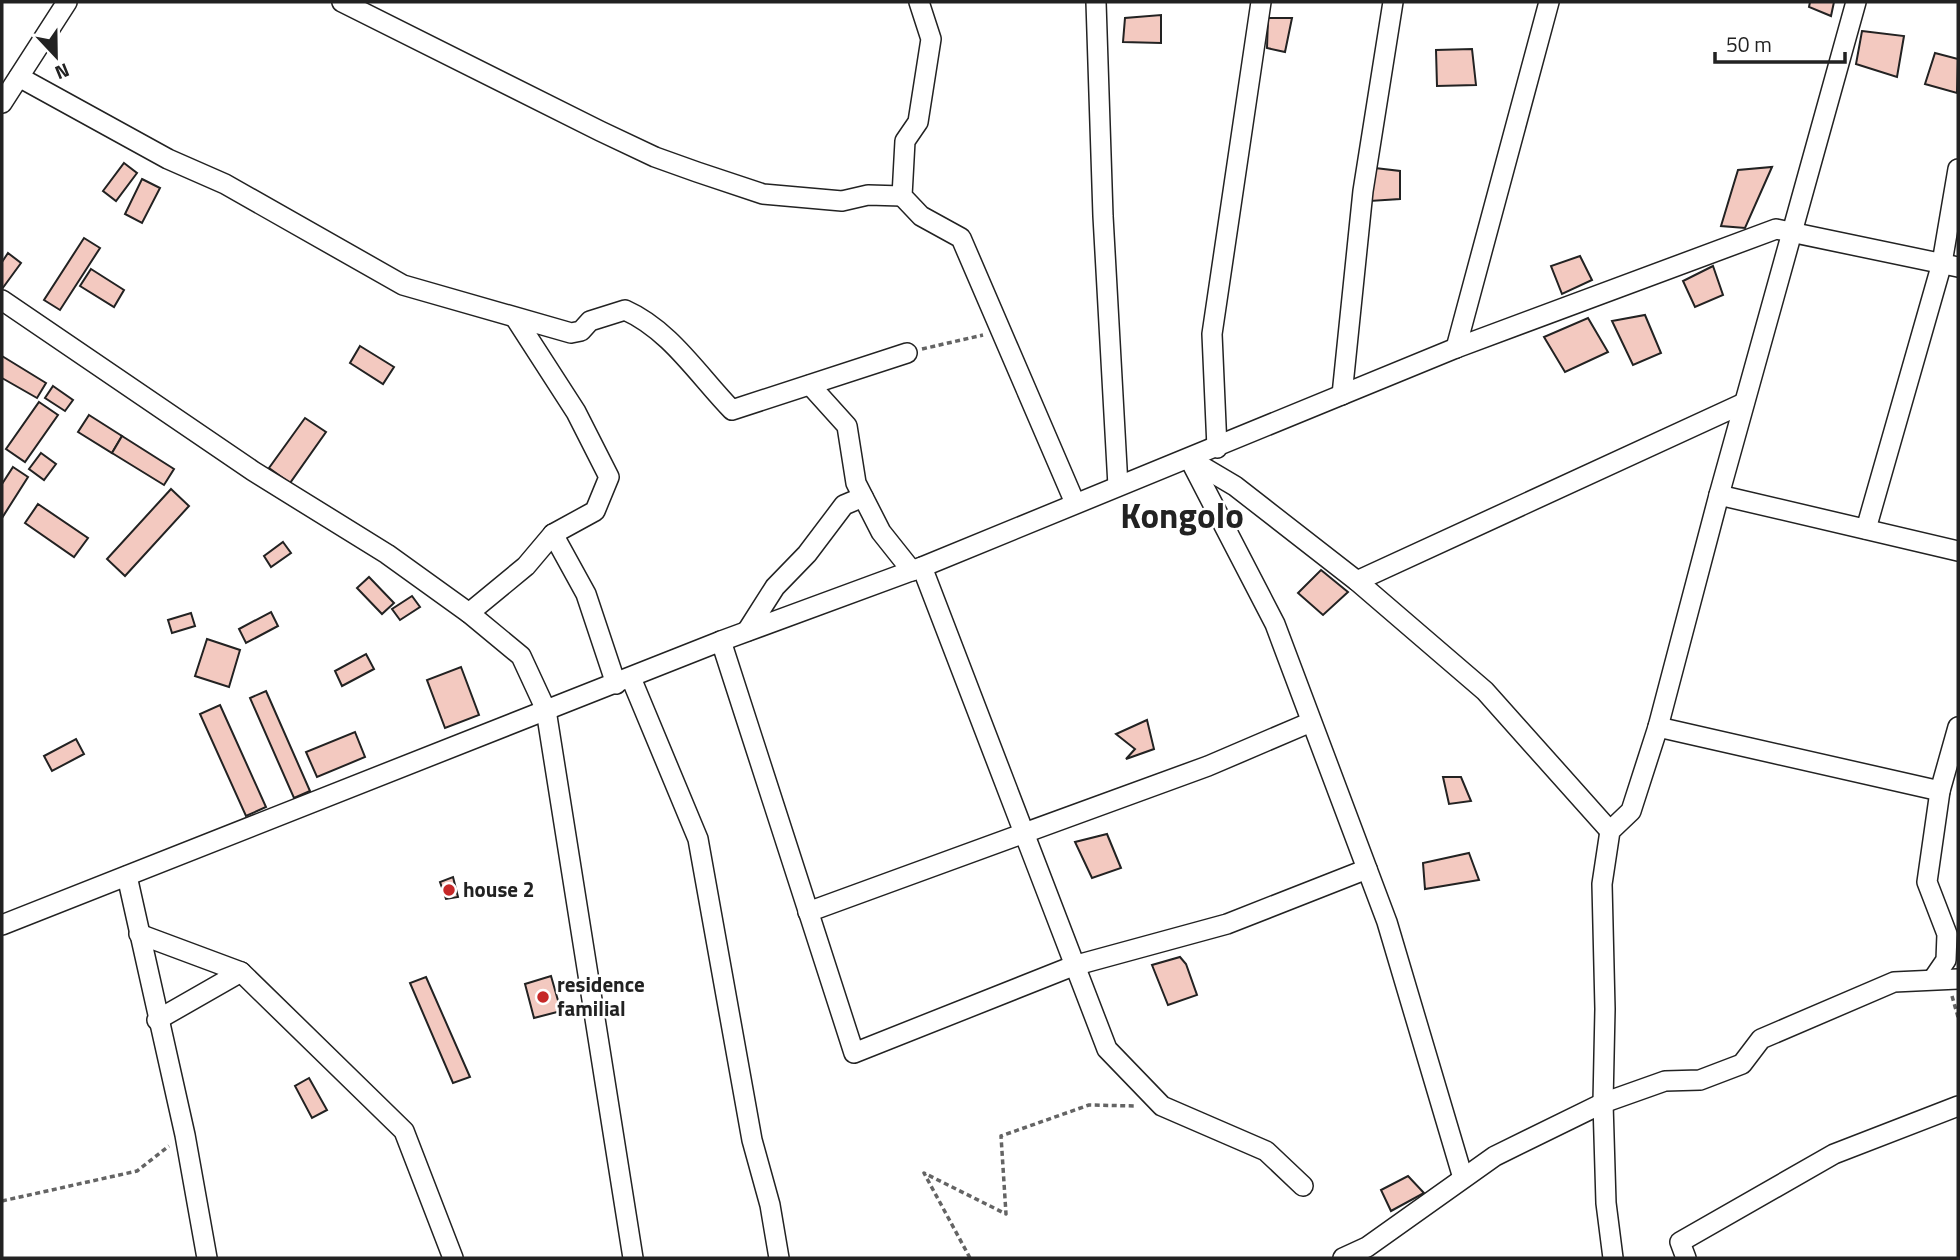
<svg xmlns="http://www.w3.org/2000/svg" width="1960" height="1260" font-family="'Titillium Web',sans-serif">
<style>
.building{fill:#f3c9c0;stroke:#222;stroke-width:2}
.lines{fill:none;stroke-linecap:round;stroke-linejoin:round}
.minor-casing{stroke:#222;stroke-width:22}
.path{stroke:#646464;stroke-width:3.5;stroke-dasharray:5 3.5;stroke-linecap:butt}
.minor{stroke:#fff;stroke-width:19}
.poi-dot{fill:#c62828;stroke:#fff;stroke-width:2.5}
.labels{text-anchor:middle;stroke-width:5;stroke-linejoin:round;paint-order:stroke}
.poi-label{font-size:21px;font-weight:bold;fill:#222;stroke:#fff;text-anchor:start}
.town-label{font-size:35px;font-weight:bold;fill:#222;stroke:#fff}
</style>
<rect width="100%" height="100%" fill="#fff"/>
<!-- building -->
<g class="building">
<polygon points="1810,2 1834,2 1831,16 1809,7"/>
<polygon points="1161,15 1161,43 1123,42 1125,18"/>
<polygon points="1268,18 1292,18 1285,52 1267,48"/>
<polygon points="1862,31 1904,36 1897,77 1856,64"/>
<polygon points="1472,49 1476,85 1437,86 1436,50"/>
<polygon points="1935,53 1958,59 1957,93 1925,84"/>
<polygon points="124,163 137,173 116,201 103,191"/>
<polygon points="1772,167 1745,228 1721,226 1738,170"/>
<polygon points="1375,168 1400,171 1400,199 1370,201"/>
<polygon points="142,179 160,188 142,223 125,214"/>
<polygon points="84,238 100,248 60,310 44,300"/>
<polygon points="8,253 21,263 2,289 2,262"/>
<polygon points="1580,256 1592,280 1562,294 1551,266"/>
<polygon points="1713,266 1723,295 1695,307 1683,281"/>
<polygon points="91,269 124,290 114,307 80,286"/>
<polygon points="1645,315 1661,353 1633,365 1612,321"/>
<polygon points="1588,318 1608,352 1565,372 1544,337"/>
<polygon points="360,346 394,367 383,384 350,363"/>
<polygon points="2,356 46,383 37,398 2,378"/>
<polygon points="53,386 73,400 65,411 45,398"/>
<polygon points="39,402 58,415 25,462 6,449"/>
<polygon points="89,415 122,436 112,453 78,432"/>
<polygon points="305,418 326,432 290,483 269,468"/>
<polygon points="122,436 174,469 164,485 112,453"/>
<polygon points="41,453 56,464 44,480 29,469"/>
<polygon points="13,467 28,477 2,518 2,484"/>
<polygon points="171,489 189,506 125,576 107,559"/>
<polygon points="38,504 88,538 74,557 25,523"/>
<polygon points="283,542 291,553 271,567 264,556"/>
<polygon points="1321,570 1348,592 1323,615 1298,593"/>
<polygon points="369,577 394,603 382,614 357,588"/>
<polygon points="412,596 420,607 400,620 392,609"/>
<polygon points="271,612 278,626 246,643 239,629"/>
<polygon points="191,613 195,626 172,633 168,620"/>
<polygon points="207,639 240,650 229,687 195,676"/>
<polygon points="366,654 374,669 342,686 335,671"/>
<polygon points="461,667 479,715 445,728 427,680"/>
<polygon points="266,691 310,791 294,798 250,698"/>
<polygon points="220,705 266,807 246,816 200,714"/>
<polygon points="1147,720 1154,749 1126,759 1135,749 1116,734"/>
<polygon points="355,732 365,757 317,777 306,752"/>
<polygon points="76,739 84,754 52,771 44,756"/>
<polygon points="1443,777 1461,777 1471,801 1449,804"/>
<polygon points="1107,834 1121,868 1092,878 1075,842"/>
<polygon points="1469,853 1479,880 1425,889 1423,863"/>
<polygon points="453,877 458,897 446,899 440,882"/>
<polygon points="1180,957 1186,964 1197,995 1168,1005 1152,965"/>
<polygon points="551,976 561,1011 534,1018 525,984"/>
<polygon points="426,977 470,1077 453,1083 410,983"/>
<polygon points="309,1078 327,1110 312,1118 295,1086"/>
<polygon points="1408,1176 1424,1193 1391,1211 1381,1190"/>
</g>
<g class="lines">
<defs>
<g id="minor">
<polyline points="342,2 600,131 655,157 697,172 763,194 842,201 868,195 902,196"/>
<polyline points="919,2 931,39 918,122 905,141 902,196 921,216 961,238 1075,503"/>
<polyline points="1096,2 1103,216 1118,486"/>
<path d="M 19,77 L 168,159 L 225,184 L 403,285 L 571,333 L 581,331 L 590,321 L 625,310 C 670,330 698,375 732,410 L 907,353"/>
<polyline points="2,103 67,2"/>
<polyline points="2,300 253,471 387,554 469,613 521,656 546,710 633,1258"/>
<polyline points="516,319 576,412 609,477 595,511 553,534 586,594 616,684"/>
<polyline points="1456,348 1549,2"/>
<polyline points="810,385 847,426 856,483 881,532 912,571"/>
<polyline points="1342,395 1363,191 1393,2"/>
<polyline points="1217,448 1212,334 1261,2"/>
<polyline points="1190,460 1275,624 1387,922 1463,1178"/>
<polyline points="1191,460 1235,486 1357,581 1485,691 1610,831"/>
<polyline points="1719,495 1958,551"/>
<polyline points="1866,529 1942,263 1958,169"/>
<polyline points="922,567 1107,1049 1162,1106 1266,1151 1303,1186"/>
<polyline points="1357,581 1744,403"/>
<polyline points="469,613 526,566 553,534"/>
<polyline points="747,631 775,587 807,554 844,505 863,497"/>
<polyline points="721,641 854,1053 1073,966 1227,924 1367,869"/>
<polyline points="631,678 698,839 752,1140 770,1205 779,1258"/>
<polyline points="1658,727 1940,791"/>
<polyline points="127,876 185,1135 207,1258"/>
<polyline points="808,912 1208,766 1311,722"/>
<polyline points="2,925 721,641 922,567 1456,348 1776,229 1958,267"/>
<polyline points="139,934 241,972 404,1131 453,1258"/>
<polyline points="1933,979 1946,960 1947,934 1927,882 1940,791 1958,727"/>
<polyline points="157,1020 241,972"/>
<polyline points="1343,1258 1367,1247 1495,1156 1603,1103 1665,1081 1700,1080 1742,1064 1761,1039 1894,982 1958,979"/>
<polyline points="1613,1258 1606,1203 1603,1103 1605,1009 1602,884 1610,831 1631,811 1658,727 1719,495 1856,2"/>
<polyline points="1686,1258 1680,1242 1834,1154 1958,1106"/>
</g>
</defs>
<!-- minor casing -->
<use href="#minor" class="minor-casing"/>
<!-- path -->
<g class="path">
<polyline points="922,349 983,335"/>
<polyline points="1952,996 1958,1017"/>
<polyline points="2,1201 137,1171 169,1146"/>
<polyline points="970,1258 924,1173 1006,1214 1001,1136 1089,1105 1136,1106"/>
</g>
<!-- minor -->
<use href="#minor" class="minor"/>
</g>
<!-- markers -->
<g class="poi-dot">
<circle cx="449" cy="890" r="7"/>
<circle cx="543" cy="997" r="7"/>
</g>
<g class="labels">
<!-- poi labels -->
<g class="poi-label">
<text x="463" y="897">house 2</text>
<text x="557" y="992">residence<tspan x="557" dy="24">familial</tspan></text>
</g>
<!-- town labels -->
<g class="town-label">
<text x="1182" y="528">Kongolo</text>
</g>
</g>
<!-- border -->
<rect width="1960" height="1260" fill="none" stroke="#222222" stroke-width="7"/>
<!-- north arrow -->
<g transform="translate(56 56) rotate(158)" stroke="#ffffff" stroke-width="5" paint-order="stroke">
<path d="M0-5L12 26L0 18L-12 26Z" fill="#222222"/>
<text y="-10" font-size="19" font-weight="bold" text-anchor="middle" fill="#222222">N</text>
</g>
<!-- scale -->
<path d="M1715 52v10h130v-10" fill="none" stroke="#222222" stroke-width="3.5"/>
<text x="1726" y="52" font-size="21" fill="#222222" stroke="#ffffff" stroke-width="5" paint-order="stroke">50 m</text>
</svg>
